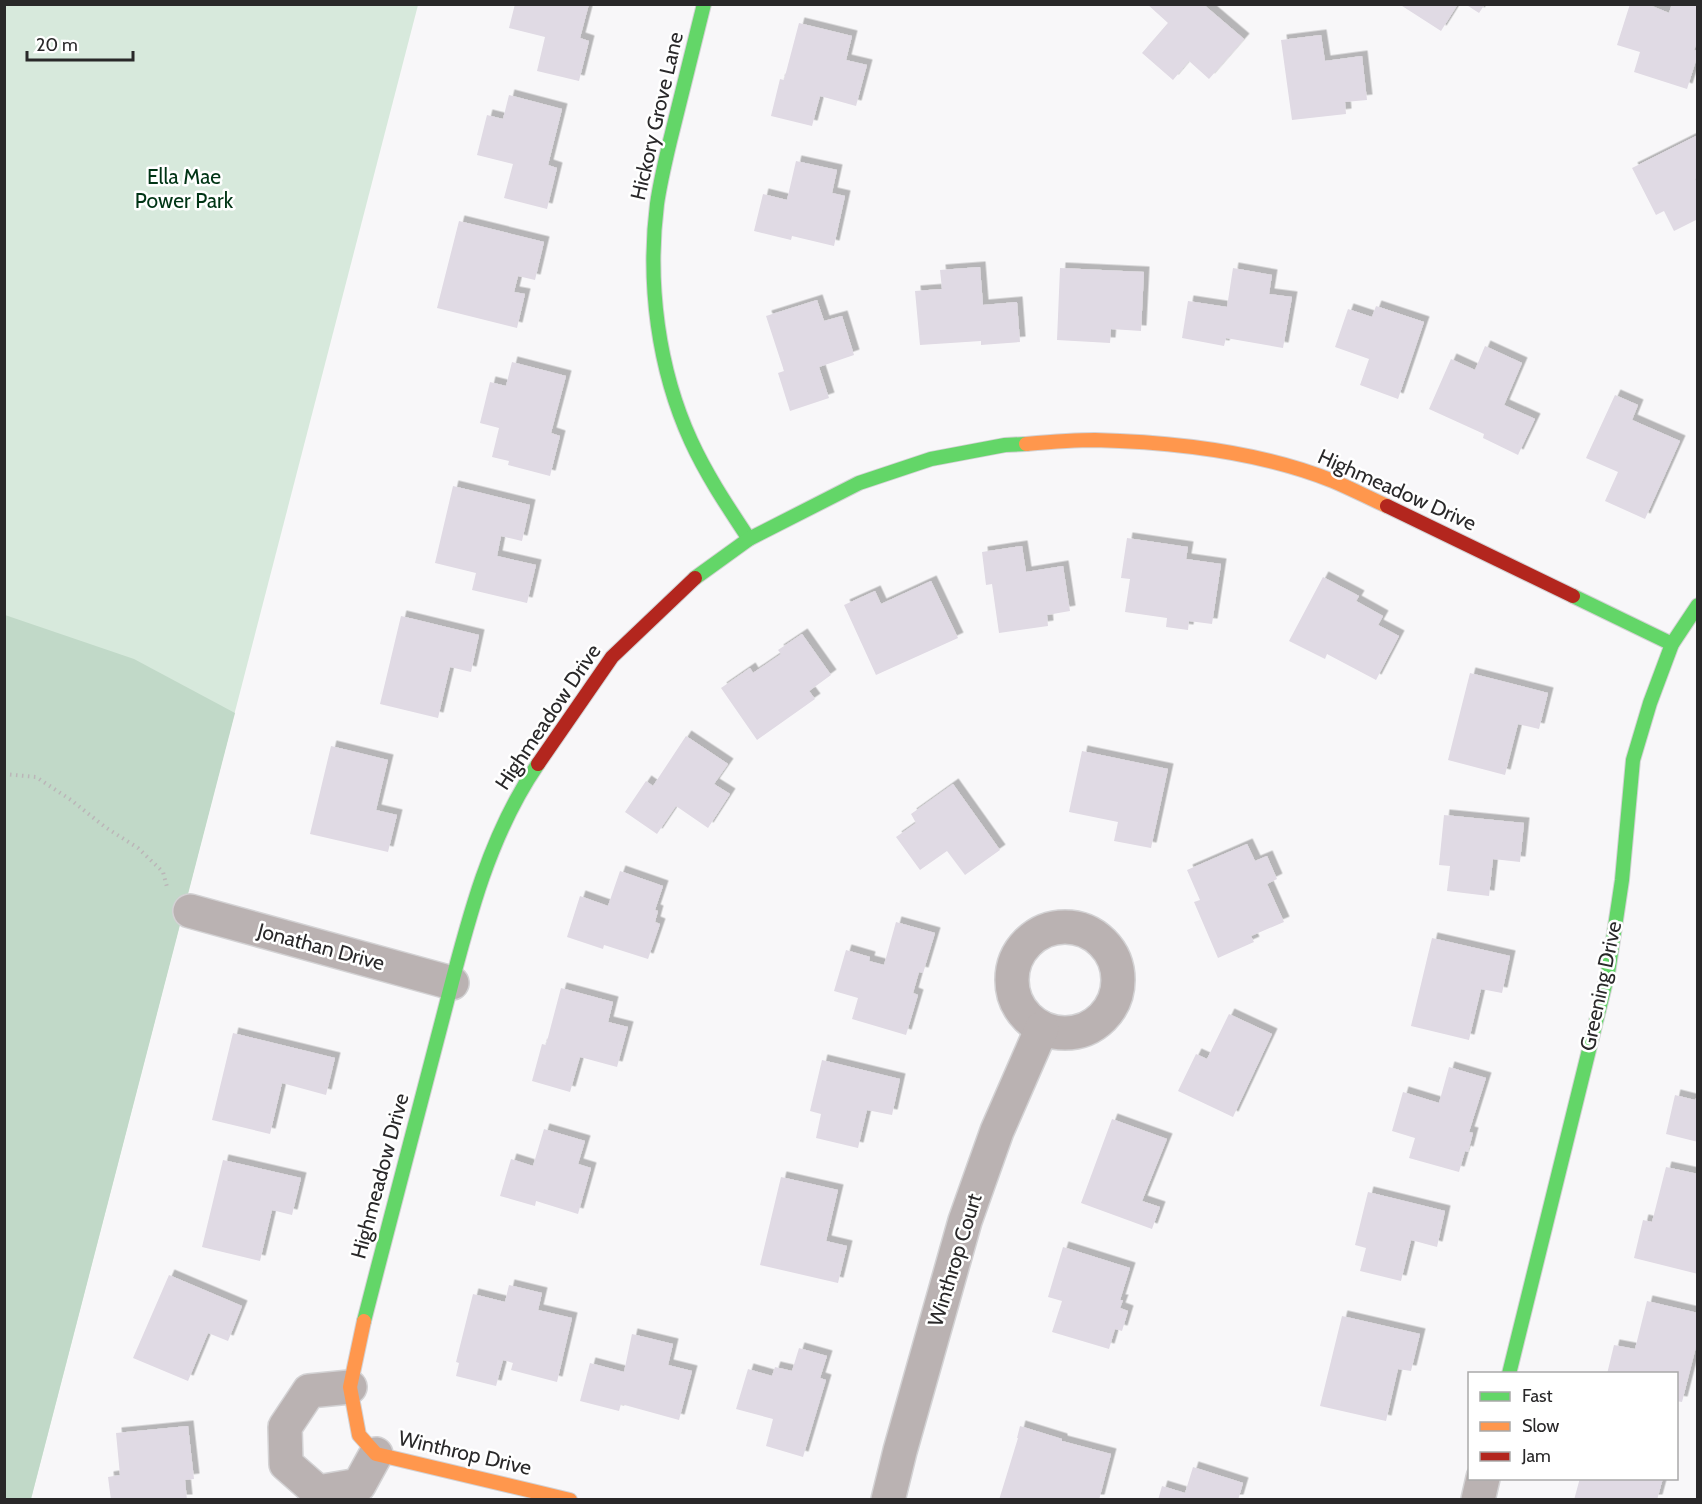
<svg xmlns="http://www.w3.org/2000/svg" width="1702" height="1504" font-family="Cabin,sans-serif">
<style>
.green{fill:#d7e9dc}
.forest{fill:#c1d9c8}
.building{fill:#e0dae4;filter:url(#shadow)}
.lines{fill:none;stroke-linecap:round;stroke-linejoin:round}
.street-casing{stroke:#d3d2d4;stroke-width:36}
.fast-casing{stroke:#d3d2d4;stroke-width:16}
.slow-casing{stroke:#d3d2d4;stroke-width:16}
.jam-casing{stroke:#d3d2d4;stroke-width:16}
.path{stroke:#bbb6b8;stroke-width:4;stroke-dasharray:1.5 4.5;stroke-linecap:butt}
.street{stroke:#bab2b2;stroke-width:33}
.fast{stroke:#63d668;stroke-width:14}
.slow{stroke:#ff974d;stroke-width:14}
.jam{stroke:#b3261e;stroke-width:14}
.labels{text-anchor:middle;stroke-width:5;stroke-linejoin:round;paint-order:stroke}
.street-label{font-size:21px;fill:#292829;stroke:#fff}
.park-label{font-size:21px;fill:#003415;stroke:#fff}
</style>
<defs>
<filter id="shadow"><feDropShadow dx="5.5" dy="-5.5" stdDeviation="0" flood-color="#0004"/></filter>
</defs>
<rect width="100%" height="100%" fill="#f8f7f9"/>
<!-- green -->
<polygon class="green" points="5,5 418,5 31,1499 5,1500"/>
<!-- forest -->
<polygon class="forest" points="5,615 134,659 235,713 31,1499 5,1500"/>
<!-- building -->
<g class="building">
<polygon points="515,4 589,4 580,38 589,41 579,81 537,71 545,37 509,28"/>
<polygon points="1147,4 1203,4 1244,39 1209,79 1189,61 1173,80 1142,53 1168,23"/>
<polygon points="1399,4 1458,4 1441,31"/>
<polygon points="1465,4 1485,4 1479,13"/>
<polygon points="1630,4 1647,4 1669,13 1672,4 1698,4 1698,40 1694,50 1698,51 1698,54 1687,89 1634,72 1640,52 1617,45"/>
<polygon points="799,23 852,36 846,60 867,65 856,106 820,96 812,126 771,116 780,79 784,80"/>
<polygon points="1321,35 1325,61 1362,56 1367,100 1345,102 1346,114 1292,120 1281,40"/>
<polygon points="509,95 562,109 548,165 557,168 547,209 504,198 513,164 477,155 487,115 503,119"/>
<polygon points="1698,135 1698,177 1695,179 1698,184 1698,219 1674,231 1664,211 1656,215 1632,168"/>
<polygon points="796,161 837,170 832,193 845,196 834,246 792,236 791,240 754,231 763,194 787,200"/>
<polygon points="459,221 544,242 535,280 518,276 514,292 525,294 517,328 437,308"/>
<polygon points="980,267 983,305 1017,302 1020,342 981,345 981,341 920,345 915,291 942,289 940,270"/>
<polygon points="1060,268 1144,272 1141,331 1111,329 1110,343 1057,340"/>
<polygon points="1233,268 1272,275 1269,294 1292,297 1283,348 1226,338 1224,346 1182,338 1188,301 1227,307"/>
<polygon points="817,300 824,321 842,316 854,355 819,367 829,398 790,411 778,373 784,371 766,316"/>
<polygon points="1376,306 1424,322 1398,399 1360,385 1369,359 1335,347 1348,309 1372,317"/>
<polygon points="1485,346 1522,363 1504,405 1535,419 1518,455 1483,438 1484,434 1429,409 1451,359 1475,370"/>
<polygon points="512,362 566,376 551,433 560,436 550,476 508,465 509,461 492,457 499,428 480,423 490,382 506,386"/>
<polygon points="1615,395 1638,405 1632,420 1680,441 1645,519 1605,501 1618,472 1586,458"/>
<polygon points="453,486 530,505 522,541 501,536 497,556 536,565 527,603 472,590 476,573 435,563"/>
<polygon points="1127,538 1188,547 1186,559 1221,564 1212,624 1189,621 1188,630 1166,627 1167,618 1125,612 1130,579 1121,578"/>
<polygon points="1022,546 1026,572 1063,566 1070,611 1047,615 1048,626 999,633 992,584 986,585 982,552"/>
<polygon points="1323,577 1359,596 1356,601 1383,616 1378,625 1399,636 1376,680 1327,654 1325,659 1289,641"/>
<polygon points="931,581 958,638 876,675 844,605 875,591 881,604"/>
<polygon points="401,616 479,635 471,672 450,667 438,718 380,704"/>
<polygon points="802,634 831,675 809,691 815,699 757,740 721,688 750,668 753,673 781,654 778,650"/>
<polygon points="1470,673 1548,693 1539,729 1518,724 1505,775 1448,760"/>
<polygon points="686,736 728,764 714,784 730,794 708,828 676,806 657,834 625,812 646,781 653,786"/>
<polygon points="331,746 388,760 376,810 397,815 388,852 310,834"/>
<polygon points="1082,751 1168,769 1151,848 1114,841 1118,822 1069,812"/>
<polygon points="953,784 1000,850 965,875 947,851 920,870 896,837 916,823 911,814"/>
<polygon points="1444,815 1524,823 1520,862 1493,859 1489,896 1447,891 1450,866 1439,865"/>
<polygon points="1247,844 1255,861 1267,856 1277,879 1267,884 1284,922 1251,936 1254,942 1218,958 1194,902 1200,900 1187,870"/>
<polygon points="620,871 663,886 655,910 658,911 655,922 660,924 648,959 604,945 603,949 567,937 580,896 608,906"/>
<polygon points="896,922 935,933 923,973 919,972 913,993 918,995 906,1035 852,1019 858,998 834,991 846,950 870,957 869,961 884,965"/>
<polygon points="1432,938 1510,956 1502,993 1481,989 1469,1040 1411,1026"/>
<polygon points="561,988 613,1002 608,1022 628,1027 617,1067 580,1057 570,1092 532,1081 542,1044 546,1045"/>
<polygon points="1229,1014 1272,1034 1233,1117 1178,1091 1196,1054 1207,1059"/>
<polygon points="233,1033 335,1058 326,1095 282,1083 270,1134 212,1120"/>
<polygon points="822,1060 900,1079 892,1115 867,1110 858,1148 816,1138 821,1114 810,1111"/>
<polygon points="1449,1067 1486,1078 1469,1132 1473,1133 1468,1152 1465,1151 1459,1172 1409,1158 1415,1138 1392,1131 1403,1092 1439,1103"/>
<polygon points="1675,1095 1695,1100 1698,1095 1698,1142 1666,1134"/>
<polygon points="1112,1119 1167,1139 1142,1201 1160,1207 1152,1229 1081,1203"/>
<polygon points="544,1129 585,1141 578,1164 591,1168 578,1214 536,1201 535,1206 500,1196 511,1159 533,1166"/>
<polygon points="223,1160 301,1178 292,1215 272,1210 260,1261 202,1247"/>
<polygon points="1666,1167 1698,1174 1698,1274 1634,1258 1643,1220 1652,1222"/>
<polygon points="781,1177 838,1190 826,1241 847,1246 838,1283 760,1265"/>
<polygon points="1368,1192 1445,1211 1437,1247 1411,1240 1401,1281 1360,1271 1366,1248 1355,1245"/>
<polygon points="1063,1247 1130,1268 1120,1300 1123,1300 1120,1308 1128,1311 1122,1331 1115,1329 1109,1349 1052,1332 1062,1301 1048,1297"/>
<polygon points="169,1275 242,1306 228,1341 208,1333 188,1381 133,1358"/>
<polygon points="509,1285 542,1293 538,1310 572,1318 557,1382 511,1370 513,1363 503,1360 496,1386 456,1376 459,1363 456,1362 473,1294 505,1302"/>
<polygon points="1647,1301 1698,1313 1698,1339 1682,1402 1676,1401 1676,1374 1607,1374 1614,1345 1635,1349"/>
<polygon points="1342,1316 1420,1334 1411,1371 1398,1369 1386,1421 1320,1406"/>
<polygon points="632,1334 673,1344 668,1365 692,1371 679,1420 621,1404 619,1411 580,1401 590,1363 624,1372"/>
<polygon points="799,1348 827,1356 820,1378 826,1380 803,1457 766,1446 773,1419 736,1409 748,1369 772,1376 775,1367 792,1371"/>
<polygon points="188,1426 194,1479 185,1480 187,1500 111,1500 108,1477 120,1475 116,1433"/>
<polygon points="1020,1426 1062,1439 1062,1441 1111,1454 1099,1500 999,1500 1018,1438 1017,1438"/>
<polygon points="1193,1467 1243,1483 1238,1500 1158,1500 1162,1486 1185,1493"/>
<polygon points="1580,1478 1663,1478 1657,1500 1574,1500"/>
</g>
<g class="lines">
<defs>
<g id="street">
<polyline points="190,911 452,983"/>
<circle cx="1065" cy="980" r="53"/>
<polyline points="350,1387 309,1391 285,1427 286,1464 318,1492 359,1485 376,1454"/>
<polyline points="888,1500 900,1451 965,1221 997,1131 1042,1028"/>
<polyline points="1478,1500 1483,1478"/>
</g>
<g id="fast">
<path d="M 704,4 C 693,50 681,95 670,141 C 665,162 660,183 657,204 C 647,283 658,369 691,441 C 707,476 728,507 749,539"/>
<polyline points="695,578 749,539 859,483 931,459 1005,445 1026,444"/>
<polyline points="1573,596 1672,644"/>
<path d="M 364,1321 C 388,1227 413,1133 437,1040 C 462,946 482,845 538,764"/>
<polyline points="1509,1374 1608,973 1622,880 1633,760 1650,703 1672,644 1698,605"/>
</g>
<g id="slow">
<path d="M 1026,444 C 1049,442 1072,440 1095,440 C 1172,442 1261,452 1333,481 C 1352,489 1369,498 1387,506"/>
<polyline points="364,1321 350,1387 359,1435 376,1454 570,1500"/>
</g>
<g id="jam">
<polyline points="1387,506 1573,596"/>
<polyline points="538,764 612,657 695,578"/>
</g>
</defs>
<!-- street casing -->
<use href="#street" class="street-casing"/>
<!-- fast casing -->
<use href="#fast" class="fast-casing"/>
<!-- slow casing -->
<use href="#slow" class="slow-casing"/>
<!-- jam casing -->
<use href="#jam" class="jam-casing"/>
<!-- path -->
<polyline class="path" points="4,774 36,777 71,800 105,827 138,848 163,872 167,887"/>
<!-- street -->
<use href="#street" class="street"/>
<!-- fast -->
<use href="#fast" class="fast"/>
<!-- slow -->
<use href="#slow" class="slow"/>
<!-- jam -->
<use href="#jam" class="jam"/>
</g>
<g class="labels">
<!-- street labels -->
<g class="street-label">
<text transform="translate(657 116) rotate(-77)" y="7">Hickory Grove Lane</text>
<text transform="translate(1397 490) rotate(24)" y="7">Highmeadow Drive</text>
<text transform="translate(548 717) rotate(-56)" y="7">Highmeadow Drive</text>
<text transform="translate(321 947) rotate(15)" y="7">Jonathan Drive</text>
<text transform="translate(1601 986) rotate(-78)" y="7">Greening Drive</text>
<text transform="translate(380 1176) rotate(-75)" y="7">Highmeadow Drive</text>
<text transform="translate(955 1260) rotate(-73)" y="7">Winthrop Court</text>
<text transform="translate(465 1453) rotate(13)" y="7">Winthrop Drive</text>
</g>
<!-- park labels -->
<g class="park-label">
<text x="184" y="184">Ella Mae<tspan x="184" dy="24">Power Park</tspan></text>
</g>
</g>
<!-- border -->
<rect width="1702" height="1504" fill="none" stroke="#292829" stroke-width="12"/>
<!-- legend -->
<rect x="1468" y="1372" width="210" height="108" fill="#ffffff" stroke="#a9a9a9" stroke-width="1.5"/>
<rect x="1480" y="1392" width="30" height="9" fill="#63d668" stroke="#a9a9a9" stroke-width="1.5"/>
<text x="1522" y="1402" font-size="18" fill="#292829">Fast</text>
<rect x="1480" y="1422" width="30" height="9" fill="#ff974d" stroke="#a9a9a9" stroke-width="1.5"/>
<text x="1522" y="1432" font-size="18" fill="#292829">Slow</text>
<rect x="1480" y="1452" width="30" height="9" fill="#b3261e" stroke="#a9a9a9" stroke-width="1.5"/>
<text x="1522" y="1462" font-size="18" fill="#292829">Jam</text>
<!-- scale -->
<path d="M27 51v9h106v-9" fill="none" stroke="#292829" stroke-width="3"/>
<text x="36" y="51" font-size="18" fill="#292829" stroke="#ffffff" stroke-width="4.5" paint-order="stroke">20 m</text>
</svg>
